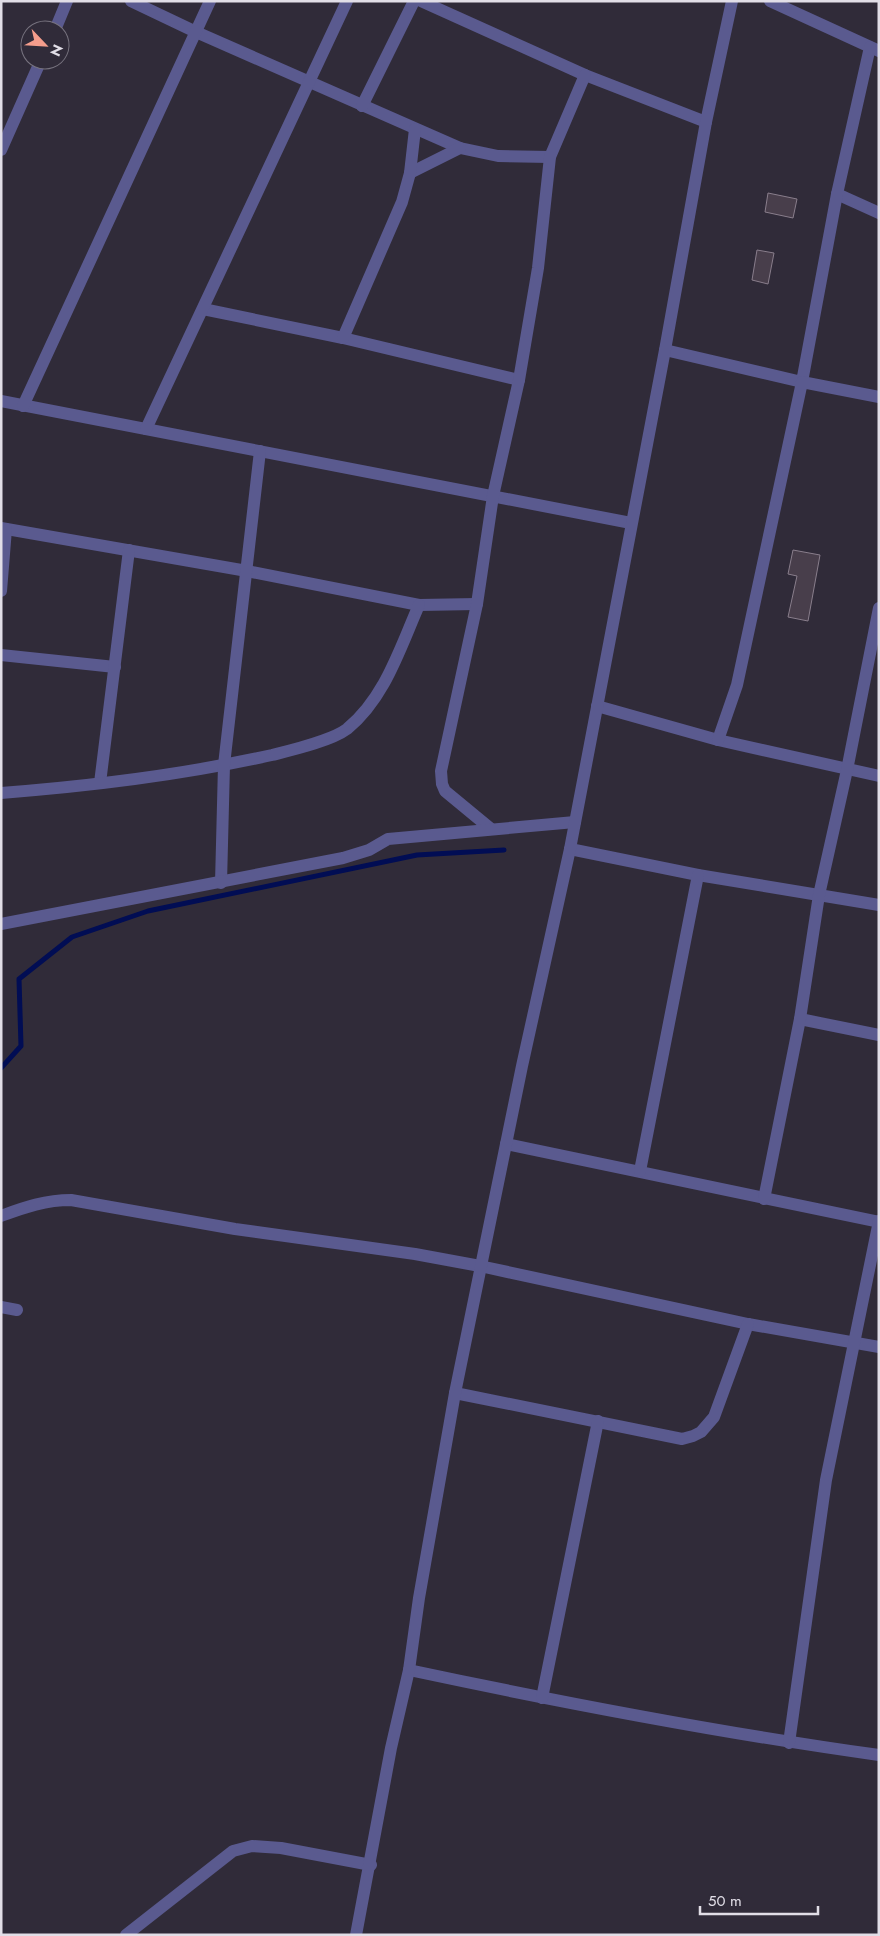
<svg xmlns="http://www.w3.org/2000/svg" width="880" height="1936" font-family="Jost,sans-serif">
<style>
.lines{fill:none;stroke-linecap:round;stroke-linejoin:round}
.stream{stroke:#010d54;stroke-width:5}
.building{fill:#483e4b;stroke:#897e8c}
.minor{stroke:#5a5a8f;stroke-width:12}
</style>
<rect width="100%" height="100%" fill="#302b39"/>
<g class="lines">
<!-- stream -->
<polyline class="stream" points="1,1068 21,1046 19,979 72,937 148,911 417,855 504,850"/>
</g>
<!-- building -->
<g class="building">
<polygon points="768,193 797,199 793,218 765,212"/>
<polygon points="757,250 774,253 768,284 752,280"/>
<polygon points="793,550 820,555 808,621 788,617 797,576 788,574"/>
</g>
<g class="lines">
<!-- minor -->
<g class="minor">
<polyline points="131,1 196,32 460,148 498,156 550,157"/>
<polyline points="421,1 585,75 706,122"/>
<polyline points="770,1 879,51"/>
<polyline points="55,30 67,1"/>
<polyline points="362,106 414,1"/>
<polyline points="1,150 41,60"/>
<polyline points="410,173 460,148"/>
<polyline points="837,194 879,213"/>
<polyline points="203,309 343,338 519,380"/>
<polyline points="343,338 402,202 410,173 415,129"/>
<polyline points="665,350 802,382 837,194 870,47"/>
<polyline points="1,401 631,523"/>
<polyline points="23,406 210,1"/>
<polyline points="146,429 347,1"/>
<polyline points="1,528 247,571 419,605 477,604"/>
<polyline points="1,591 6,529"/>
<polyline points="1,655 115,667"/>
<polyline points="597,706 718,740 879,776"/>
<polyline points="718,740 737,685 802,382 879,397"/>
<polyline points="100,783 129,550"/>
<path d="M 1,793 C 92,786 183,775 272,755 C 292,750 331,741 347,729 C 385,698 400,648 419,605"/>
<polyline points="491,829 445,791 442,784 441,771 477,604 493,496 519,380 538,268 550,157 585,75"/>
<polyline points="570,849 698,875 879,905"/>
<polyline points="221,883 224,765 260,451"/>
<polyline points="1,924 343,858 369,850 388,839 575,822"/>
<polyline points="800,1019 879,1035"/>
<polyline points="506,1144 879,1222"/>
<polyline points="640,1171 698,875"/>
<polyline points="764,1199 800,1019 819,895 847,770 879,608"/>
<path d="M 1,1216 C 25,1207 46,1200 71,1200 L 235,1229 L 415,1254 L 480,1266 L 748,1324 L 879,1347"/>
<polyline points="1,1307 17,1310"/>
<polyline points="455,1393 682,1439 693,1436 701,1432 714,1417 748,1324"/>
<path d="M 409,1670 C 564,1703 721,1733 879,1755"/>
<polyline points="542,1698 598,1421"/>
<polyline points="789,1743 826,1480 879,1221"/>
<polyline points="126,1935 233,1851 252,1846 281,1848 371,1865"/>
<polyline points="356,1935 391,1748 409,1670 419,1598 455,1393 522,1066 570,849 665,350 706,122 732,1"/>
</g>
</g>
<!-- border -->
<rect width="880" height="1936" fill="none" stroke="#e1dee7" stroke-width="5"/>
<!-- north arrow -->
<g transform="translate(45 45) rotate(115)"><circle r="24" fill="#302b39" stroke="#77737f"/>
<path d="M0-4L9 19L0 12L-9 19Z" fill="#f49d8c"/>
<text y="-8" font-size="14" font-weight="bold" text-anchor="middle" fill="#e1dee7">N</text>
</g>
<!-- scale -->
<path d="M700 1906v8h118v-8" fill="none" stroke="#e1dee7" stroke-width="2.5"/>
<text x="708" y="1906" font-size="15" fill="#e1dee7" stroke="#302b39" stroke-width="4" paint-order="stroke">50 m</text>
</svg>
